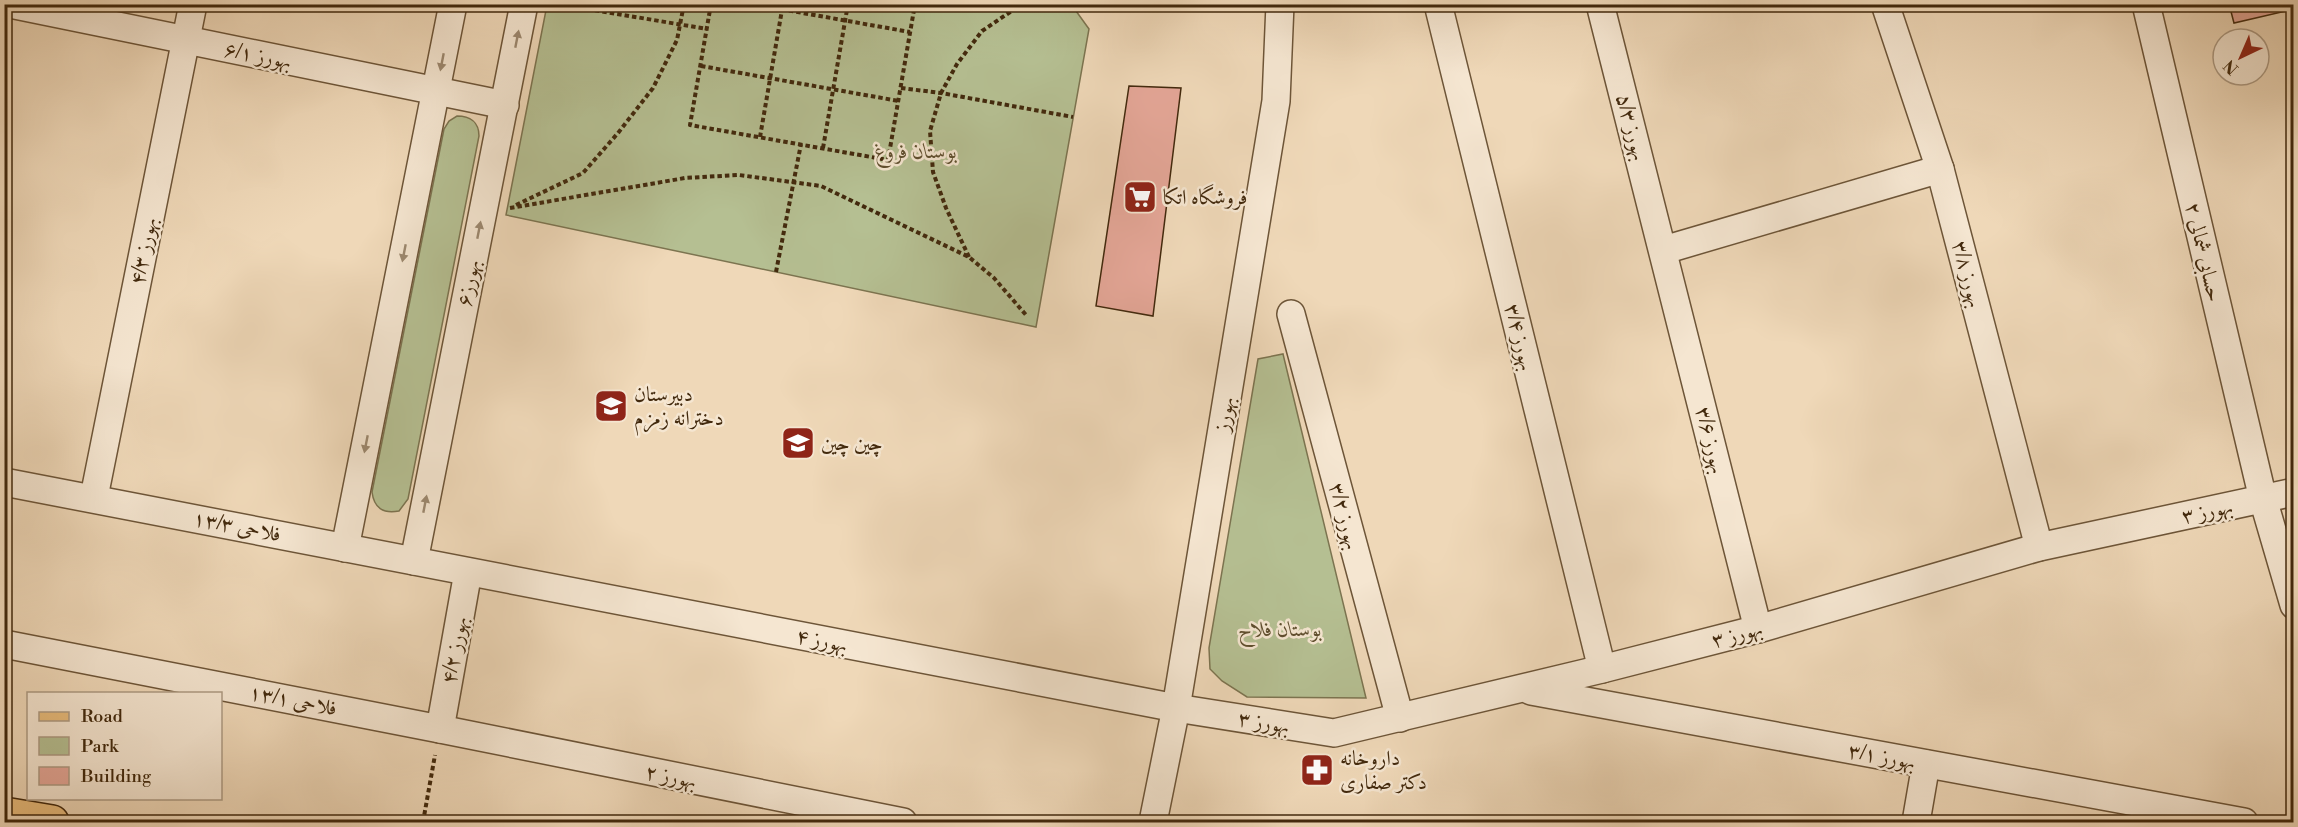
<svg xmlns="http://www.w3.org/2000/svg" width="2298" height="827" font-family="'Libre Bodoni',Amiri,serif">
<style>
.green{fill:#b5bf92;stroke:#7c7450;stroke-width:1.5}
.building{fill:#e4a697;stroke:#42290d;stroke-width:1.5}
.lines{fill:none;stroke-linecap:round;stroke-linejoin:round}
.minor-casing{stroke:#6d5538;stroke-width:30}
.major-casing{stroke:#42290d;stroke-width:36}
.path{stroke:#42290d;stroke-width:4;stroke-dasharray:4.5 3;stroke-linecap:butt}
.minor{stroke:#f5e6d1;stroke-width:27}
.major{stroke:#e8bc7c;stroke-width:33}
.oneway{fill:#9c886f}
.labels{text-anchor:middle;stroke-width:5;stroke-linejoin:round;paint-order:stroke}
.street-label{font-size:21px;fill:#42290d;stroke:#f5e6d1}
.park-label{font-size:21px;font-style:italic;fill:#5f4e2e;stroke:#f5e6d1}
.poi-label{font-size:21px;fill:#42290d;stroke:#f5e6d1;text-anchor:start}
</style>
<rect width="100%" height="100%" fill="#efd8b8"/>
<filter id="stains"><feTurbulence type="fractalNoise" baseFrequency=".00333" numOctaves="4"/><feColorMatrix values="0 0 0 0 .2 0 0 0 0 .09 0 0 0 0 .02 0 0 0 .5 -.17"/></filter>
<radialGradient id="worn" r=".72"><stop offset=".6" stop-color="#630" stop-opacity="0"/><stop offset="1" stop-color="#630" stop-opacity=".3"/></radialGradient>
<!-- green -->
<g class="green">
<polygon points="1071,4 1089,29 1036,327 506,215 547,5"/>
<path d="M 457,116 C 470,116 479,122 479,136 L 408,499 L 399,511 C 383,514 374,508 372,492 L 444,129 L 449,121 Z"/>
<polygon points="1283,354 1366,698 1247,697 1222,681 1210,669 1209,648 1258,359"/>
</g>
<!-- building -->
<g class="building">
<polygon points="2229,4 2294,4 2294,9 2234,23"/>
<polygon points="1129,86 1181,88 1153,316 1096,306"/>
</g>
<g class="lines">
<defs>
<g id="minor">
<polyline points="10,4 505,105"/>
<polyline points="1438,4 1602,669"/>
<polyline points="1600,4 1758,629"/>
<polyline points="1885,4 1940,169 2039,547"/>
<polyline points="2146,4 2263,499 2294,605"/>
<polyline points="1664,250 1940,169"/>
<polyline points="1291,314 1400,718"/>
<polyline points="4,482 1176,708 1334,733 1602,669 1758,629 2039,547 2294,492"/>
<polyline points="94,497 193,4"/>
<polyline points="345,548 453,4"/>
<polyline points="414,561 524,4"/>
<polyline points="4,644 440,729 903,822"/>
<polyline points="1531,691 2244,822"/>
<polyline points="440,729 468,572"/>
<polyline points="1153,822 1176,708 1276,101 1280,4"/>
<polyline points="1916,822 1926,764"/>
</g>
<polyline id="major" points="4,814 52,822"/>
</defs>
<!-- minor casing -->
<use href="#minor" class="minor-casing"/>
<!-- major casing -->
<use href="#major" class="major-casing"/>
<!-- path -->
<g class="path">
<polyline points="558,4 707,29"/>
<polyline points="711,4 690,125 888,160 915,4"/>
<polyline points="752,4 910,32"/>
<polyline points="1069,4 1071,5"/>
<polyline points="701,66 899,101"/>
<polyline points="901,88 941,93 1073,117"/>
<polyline points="760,137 783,4"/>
<polyline points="823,148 848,4"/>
<polyline points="516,205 583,173 618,133 653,88 677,40 684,4"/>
<polyline points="510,208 685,178 739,175 821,186 969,257 994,278 1026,315"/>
<polyline points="969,257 946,208 933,172 930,131 941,93 957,64 982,31 1022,4"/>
<polyline points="776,272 801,144"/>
<polyline points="423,822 435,755"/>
</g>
<!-- minor -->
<use href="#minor" class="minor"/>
<!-- major -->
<use href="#major" class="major"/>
</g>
<!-- one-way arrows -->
<defs><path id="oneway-solid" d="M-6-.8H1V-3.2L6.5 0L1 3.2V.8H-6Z" transform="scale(1.5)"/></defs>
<g class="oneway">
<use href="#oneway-solid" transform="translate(517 39) rotate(-79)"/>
<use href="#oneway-solid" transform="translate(442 62) rotate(101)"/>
<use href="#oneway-solid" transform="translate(479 230) rotate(-79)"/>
<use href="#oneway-solid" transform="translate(404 253) rotate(101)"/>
<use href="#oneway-solid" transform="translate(366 444) rotate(101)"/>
<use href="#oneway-solid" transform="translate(425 504) rotate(-79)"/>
</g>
<!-- icons -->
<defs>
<symbol id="supermarket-square" viewBox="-11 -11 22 22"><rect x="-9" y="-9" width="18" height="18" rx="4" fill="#8f2418" stroke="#f5e6d1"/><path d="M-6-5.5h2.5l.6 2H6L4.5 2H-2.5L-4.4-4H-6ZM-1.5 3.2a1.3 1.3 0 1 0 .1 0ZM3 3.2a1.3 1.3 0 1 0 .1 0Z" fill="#fff"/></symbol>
<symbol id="school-square" viewBox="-11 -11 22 22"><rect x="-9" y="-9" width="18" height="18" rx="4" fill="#8f2418" stroke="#f5e6d1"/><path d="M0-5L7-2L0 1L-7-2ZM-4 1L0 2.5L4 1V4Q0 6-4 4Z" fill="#fff"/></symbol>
<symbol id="pharmacy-square" viewBox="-11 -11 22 22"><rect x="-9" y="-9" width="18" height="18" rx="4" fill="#8f2418" stroke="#f5e6d1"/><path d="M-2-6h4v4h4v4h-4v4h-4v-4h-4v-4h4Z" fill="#fff"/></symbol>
</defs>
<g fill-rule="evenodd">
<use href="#supermarket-square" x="1121" y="178" width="38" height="38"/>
<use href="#school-square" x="592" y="387" width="38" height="38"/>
<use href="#school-square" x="779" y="424" width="38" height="38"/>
<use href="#pharmacy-square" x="1298" y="751" width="38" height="38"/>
</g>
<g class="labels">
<!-- street labels -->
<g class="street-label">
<text transform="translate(258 55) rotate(11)" y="7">بهورز ۶/۱</text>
<text transform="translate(1632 127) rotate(75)" y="7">بهورز ۵/۳</text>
<text transform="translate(143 251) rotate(-79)" y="7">بهورز ۴/۳</text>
<text transform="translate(2204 252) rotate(77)" y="7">حسابی شمالی ۲</text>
<text transform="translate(1968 274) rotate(75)" y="7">بهورز ۳/۸</text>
<text transform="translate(468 283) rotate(-79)" y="7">بهورز۶</text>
<text transform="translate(1520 337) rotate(76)" y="7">بهورز ۳/۴</text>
<text transform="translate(1224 414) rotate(-81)" y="7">بهورز</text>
<text transform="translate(1711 440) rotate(76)" y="7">بهورز ۳/۶</text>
<text transform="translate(2207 511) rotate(-12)" y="7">بهورز ۳</text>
<text transform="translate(1345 516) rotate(75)" y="7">بهورز ۳/۲</text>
<text transform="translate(237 526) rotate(11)" y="7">فلاحی ۱۳/۳</text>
<text transform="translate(1737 634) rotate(-15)" y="7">بهورز ۳</text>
<text transform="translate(822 640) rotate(11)" y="7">بهورز ۴</text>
<text transform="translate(454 650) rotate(-80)" y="7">بهورز ۴/۲</text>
<text transform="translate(293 700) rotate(11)" y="7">فلاحی ۱۳/۱</text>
<text transform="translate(1264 722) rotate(9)" y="7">بهورز ۳</text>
<text transform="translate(1882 756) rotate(10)" y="7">بهورز ۳/۱</text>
<text transform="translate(671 776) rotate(11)" y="7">بهورز ۲</text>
</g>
<!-- park labels -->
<g class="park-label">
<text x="916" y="158">بوستان فروغ</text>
<text x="1280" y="636">بوستان فلاح</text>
</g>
<!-- poi labels -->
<g class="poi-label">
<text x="1163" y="204">فروشگاه اتکا</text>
<text x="634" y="401">دبیرستان<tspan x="634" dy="24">دخترانه زمزم</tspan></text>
<text x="821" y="450">چین چین</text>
<text x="1340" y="765">داروخانه<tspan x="1340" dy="24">دکتر صفاری</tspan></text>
</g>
</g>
<!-- margin -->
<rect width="2298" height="827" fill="none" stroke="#efd8b8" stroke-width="24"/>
<rect x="6" y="6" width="2286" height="815" fill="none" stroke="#42290d" stroke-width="3"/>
<rect x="12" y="12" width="2274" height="803" fill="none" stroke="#42290d" stroke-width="1.5"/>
<!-- legend -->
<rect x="27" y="692" width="195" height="108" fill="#f5e6d1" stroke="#ad9a83" stroke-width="1.5"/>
<rect x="39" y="712" width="30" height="9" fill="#e8bc7c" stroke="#ad9a83" stroke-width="1.5"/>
<text x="81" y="722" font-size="18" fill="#42290d">Road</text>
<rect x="39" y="737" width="30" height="18" fill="#b5bf92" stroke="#ad9a83" stroke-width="1.5"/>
<text x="81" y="752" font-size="18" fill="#42290d">Park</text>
<rect x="39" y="767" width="30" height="18" fill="#e4a697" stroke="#ad9a83" stroke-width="1.5"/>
<text x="81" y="782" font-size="18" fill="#42290d">Building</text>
<!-- north arrow -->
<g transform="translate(2241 57) rotate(224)"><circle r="28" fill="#f5e6d1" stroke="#ad9a83" stroke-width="1.5"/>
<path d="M0-4.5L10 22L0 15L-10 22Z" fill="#8f2418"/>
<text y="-9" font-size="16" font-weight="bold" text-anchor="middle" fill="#42290d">N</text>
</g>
<rect width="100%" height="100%" filter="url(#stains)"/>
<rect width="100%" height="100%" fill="url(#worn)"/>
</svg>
